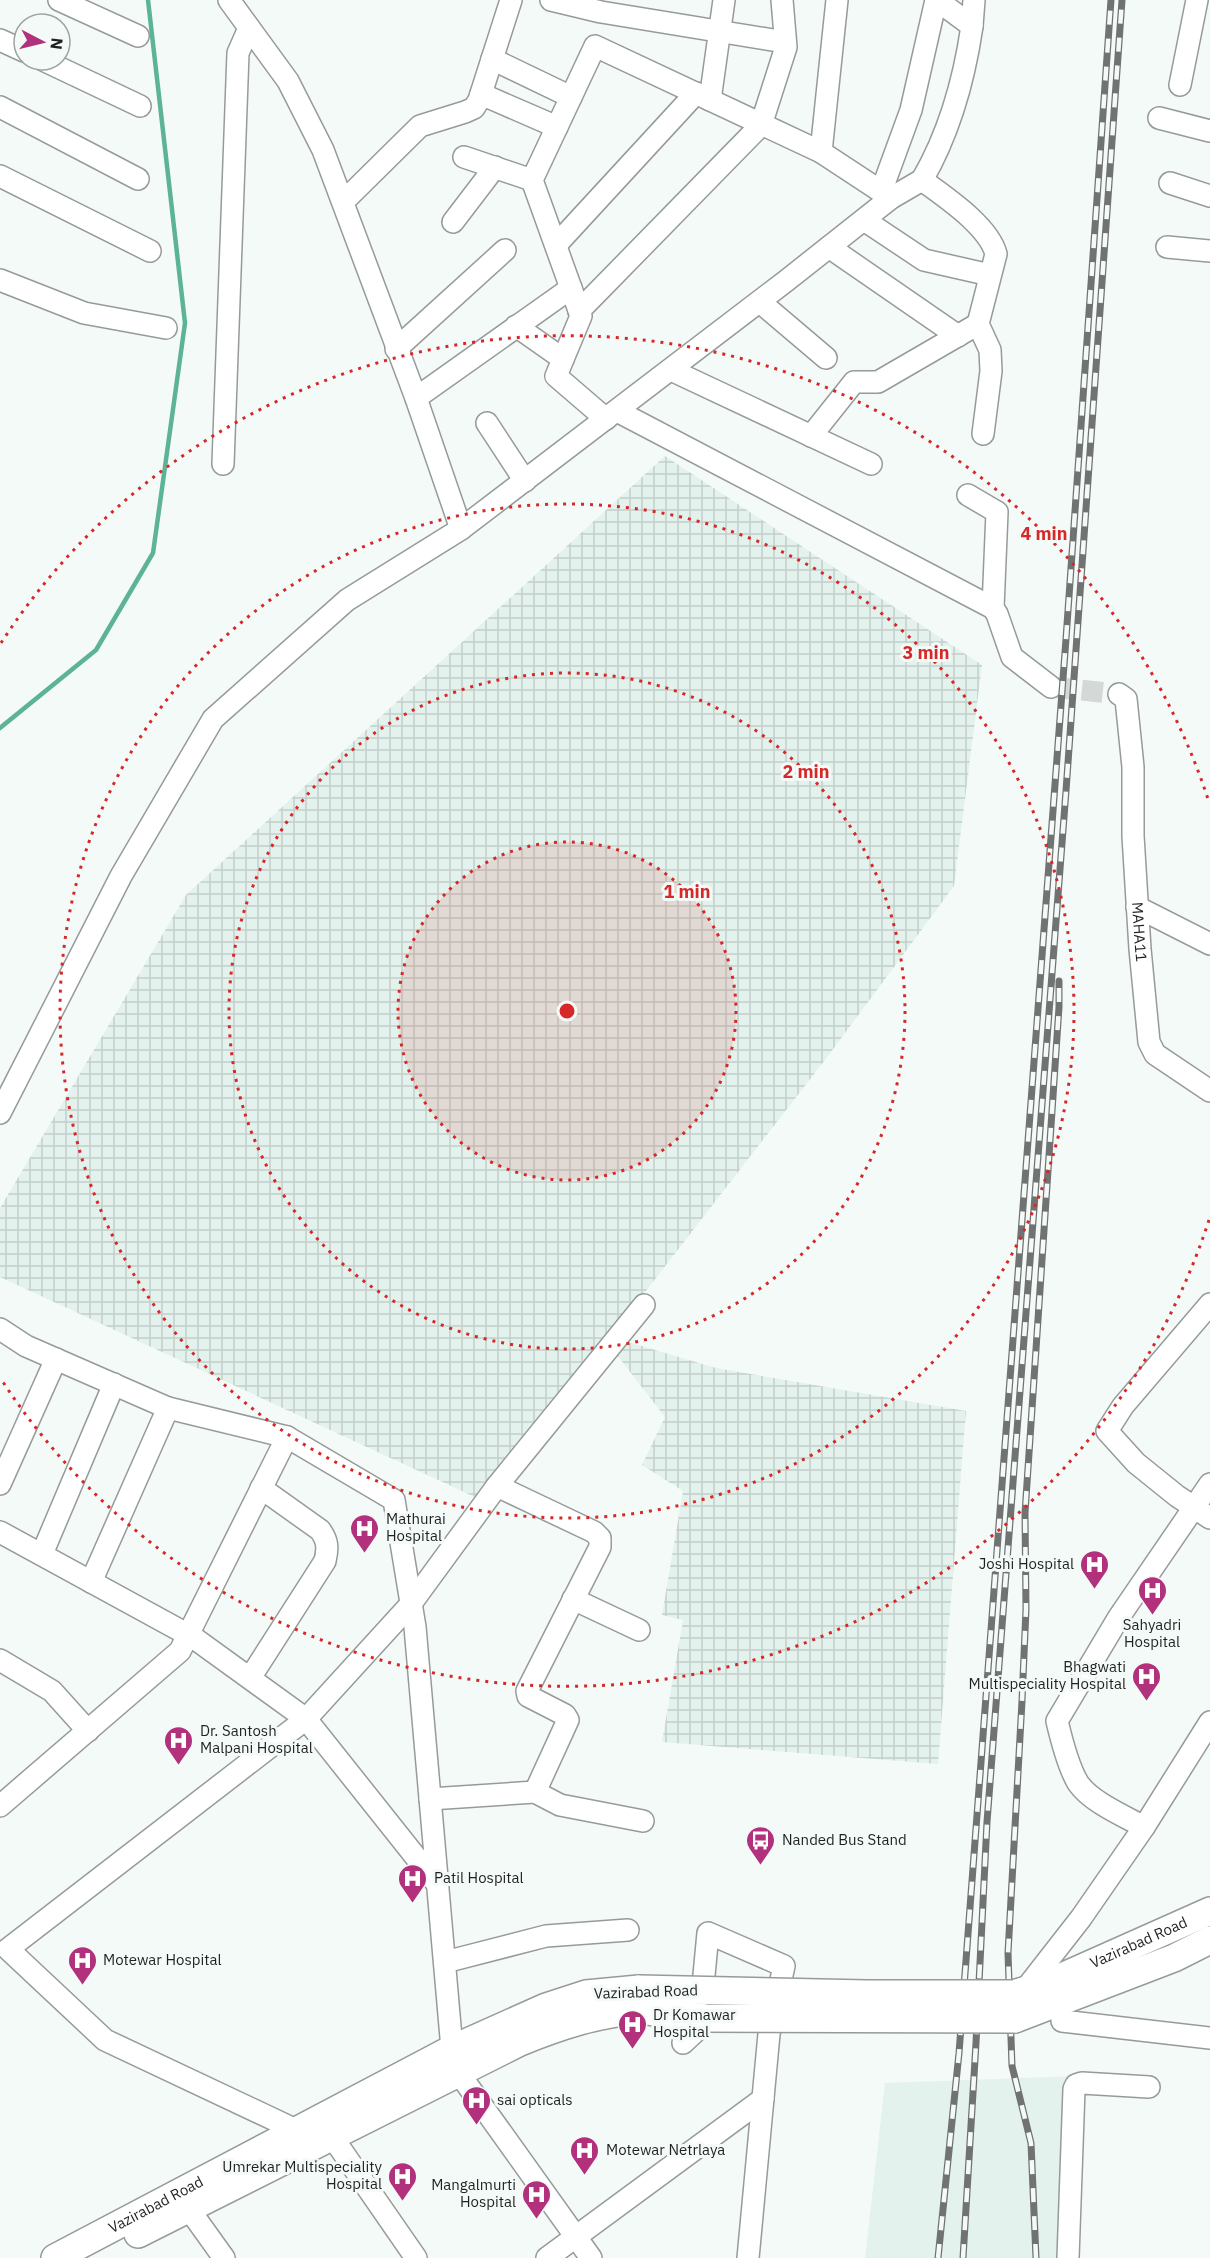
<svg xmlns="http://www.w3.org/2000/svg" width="1210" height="2258" font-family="'IBM Plex Sans',sans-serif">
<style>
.built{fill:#e3f2ec}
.industrial{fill:url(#industrial-grid)}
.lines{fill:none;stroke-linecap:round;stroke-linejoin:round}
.stream{stroke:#5cb396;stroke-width:4.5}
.minor-tunnel{stroke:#d4d9d8;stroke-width:21;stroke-dasharray:21 10;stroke-linecap:butt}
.minor-casing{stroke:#969b99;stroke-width:24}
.major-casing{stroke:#969b99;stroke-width:30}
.minor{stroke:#fff;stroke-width:21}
.major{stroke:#fff;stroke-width:27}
.rail-casing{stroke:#707372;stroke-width:7}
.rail{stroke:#f4faf8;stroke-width:4.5;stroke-dasharray:14;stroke-linecap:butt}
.major-bridge-casing{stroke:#969b99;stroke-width:30;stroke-linecap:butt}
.major-bridge{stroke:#fff;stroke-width:27}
.ring{fill:none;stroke:#d62828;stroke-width:3;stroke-dasharray:3 6}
.labels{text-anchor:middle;stroke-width:6;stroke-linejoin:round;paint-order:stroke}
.street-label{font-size:15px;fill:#1f2120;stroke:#f4faf8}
.poi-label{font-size:15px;fill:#1f2120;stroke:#f4faf8;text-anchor:start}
.centre{fill:#d62828;stroke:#f4faf8;stroke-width:3}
.ring-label{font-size:18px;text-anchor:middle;font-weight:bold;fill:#d62828;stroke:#f4faf8;stroke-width:6;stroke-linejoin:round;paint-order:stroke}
</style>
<defs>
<pattern id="industrial-grid" width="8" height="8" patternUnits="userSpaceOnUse" patternTransform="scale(1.5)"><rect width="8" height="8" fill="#e3f2ec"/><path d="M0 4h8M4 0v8" fill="none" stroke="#c2cfca"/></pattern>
</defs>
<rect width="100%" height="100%" fill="#f4faf8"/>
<!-- built -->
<polygon class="built" points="1076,2076 1065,2258 865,2258 885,2083"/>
<!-- industrial -->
<g class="industrial">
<polygon points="665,456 982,665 954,886 828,1056 639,1300 477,1498 0,1277 0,1208 186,895"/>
<polygon points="628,1342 716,1368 966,1411 938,1764 662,1742 683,1620 662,1615 683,1491 642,1465 665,1417 617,1355"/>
</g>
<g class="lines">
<!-- stream -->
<polyline class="stream" points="0,728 96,650 153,553 185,323 148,0"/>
<!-- minor-tunnel -->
<polyline class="minor-tunnel" points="1051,687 1119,694"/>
<defs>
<g id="minor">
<polyline points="59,0 138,36"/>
<polyline points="551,0 601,12 785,42"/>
<polyline points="972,26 974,0"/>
<polyline points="0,40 24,51"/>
<polyline points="492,59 571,97"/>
<polyline points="43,60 140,106"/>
<polyline points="1180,85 1197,0"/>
<polyline points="481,94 557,127"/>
<polyline points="710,100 724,0"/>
<polyline points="0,107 138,179"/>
<polyline points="1159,118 1210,131"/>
<polyline points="821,152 837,0"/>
<polyline points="464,157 532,180"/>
<polyline points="0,176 150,251"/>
<path d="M 922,180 C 950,132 964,81 972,26 L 937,0"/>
<polyline points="1170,183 1210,196"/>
<polyline points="881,192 911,110 936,0"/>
<polyline points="344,201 420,126 465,112 474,108 479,100 511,0"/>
<polyline points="864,220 924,260 990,275"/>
<polyline points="453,222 495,167"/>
<polyline points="556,245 696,93"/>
<polyline points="829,247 958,336"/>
<polyline points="1167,247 1210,251"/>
<polyline points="0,280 84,313 166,328"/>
<polyline points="760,302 826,358"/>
<polyline points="579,311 761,125 786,47 782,0"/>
<polyline points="516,326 563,359"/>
<polyline points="396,349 505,250"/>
<polyline points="671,370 871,464"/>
<polyline points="416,398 571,288"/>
<polyline points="617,411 993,608 997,614 1012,657 1051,687"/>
<polyline points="606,419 556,376 581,316 532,180 595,46 821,152 891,198"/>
<polyline points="487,423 525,481"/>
<polyline points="811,436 854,382 878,382 978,324"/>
<polyline points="223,464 238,53 249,28"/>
<polyline points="968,495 997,512 993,608"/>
<path d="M 461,529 L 786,281 L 891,198 L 922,180 C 945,197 989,226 996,254 L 978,324 L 990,350 L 991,371 L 983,434"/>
<path id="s1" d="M 1119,694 L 1126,699 L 1133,767 L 1133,836 L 1140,949 L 1149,1042 L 1155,1054 L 1210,1091"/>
<polyline points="1137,907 1210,944"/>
<polyline points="0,1113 121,876 213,719 347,600 461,529 416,398 323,150 288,81 229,0"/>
<polyline points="1210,1304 1123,1406 1107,1431 1136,1463 1177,1496 1210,1518"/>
<polyline points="0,1329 26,1346 168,1408 287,1437 394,1500 415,1627 452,2049 458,2072 591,2258"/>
<polyline points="0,1484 56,1359"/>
<polyline points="497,1486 594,1532 600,1538 600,1547 527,1691 528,1696 565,1715 568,1720 535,1792"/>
<polyline points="0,1532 194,1638 306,1719 438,1885"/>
<polyline points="42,1554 114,1384"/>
<polyline points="91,1582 168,1408"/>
<polyline points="573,1599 639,1630"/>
<polyline points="0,1660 52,1691 88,1731"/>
<path d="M 250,1678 L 325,1561 C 328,1548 328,1541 320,1530 L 261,1488"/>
<polyline points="430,1799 535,1792 560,1805 643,1821"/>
<polyline points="0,1806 180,1651 287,1437"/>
<path d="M 1144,1827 C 1124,1816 1091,1802 1078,1783 C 1069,1768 1061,1738 1057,1721 L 1119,1617 L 1210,1484"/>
<polyline points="445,1962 546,1936 628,1930"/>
<polyline points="1024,1991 1081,1918 1144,1827 1210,1722"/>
<polyline points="1062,2021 1210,2038"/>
<polyline points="683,2043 699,2028 708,1933 784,1966 769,2034 748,2258"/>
<polyline points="296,2130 105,2040 8,1949 306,1719 410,1605 497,1486 644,1305"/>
<polyline points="333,2138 416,2258"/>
<polyline points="181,2198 224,2258"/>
<polyline points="547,2258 763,2099"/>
<polyline points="1068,2258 1074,2089 1076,2085 1082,2083 1149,2087"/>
</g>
<g id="major">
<path id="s2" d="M 1013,1994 L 1046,1984 L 1210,1911"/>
<polyline points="1015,2019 1174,1958 1210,1940"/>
<path d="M 138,2234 L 520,2042 C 559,2026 596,2014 639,2010"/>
<path id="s3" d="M 55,2258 L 452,2049 L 546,2007 L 586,1994 L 639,1989"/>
</g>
</defs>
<!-- minor casing -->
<use href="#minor" class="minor-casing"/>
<!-- major casing -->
<use href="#major" class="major-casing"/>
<!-- minor -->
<use href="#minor" class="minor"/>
<!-- major -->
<use href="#major" class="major"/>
<defs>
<g id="rail">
<polyline points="938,2258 959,2053 1066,639 1111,0"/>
<polyline points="963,2258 976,2043 987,1822 1066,791 1122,0"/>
<polyline points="1036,2258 1031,2143 1012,2066 1008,1953 1022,1701 1026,1609 1025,1513 1059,1007 1059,981"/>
</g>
</defs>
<!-- rail casing -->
<use href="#rail" class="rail-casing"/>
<!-- rail -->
<use href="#rail" class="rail"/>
<defs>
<g id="major-bridge">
<polyline points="639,1989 867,1994 1013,1994"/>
<polyline points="639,2010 706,2018 1015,2019"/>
</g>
</defs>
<!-- major-bridge casing -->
<use href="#major-bridge" class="major-bridge-casing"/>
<!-- major-bridge -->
<use href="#major-bridge" class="major-bridge"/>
</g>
<!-- distance rings -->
<circle cx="567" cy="1011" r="169" fill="#d62828" fill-opacity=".12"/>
<g class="ring">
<circle cx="567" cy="1011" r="169"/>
<circle cx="567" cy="1011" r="338"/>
<circle cx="567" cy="1011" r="507"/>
<path d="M1209 1220A675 675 0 0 1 1 1379M1 643A675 675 0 0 1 1209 802"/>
</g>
<!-- icons -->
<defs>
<symbol id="hospital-pin" viewBox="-11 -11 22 30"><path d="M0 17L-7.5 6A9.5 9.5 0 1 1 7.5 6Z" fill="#b2317c" stroke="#f4faf8"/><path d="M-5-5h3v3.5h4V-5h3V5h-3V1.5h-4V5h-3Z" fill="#fff"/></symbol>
<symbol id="bus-pin" viewBox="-11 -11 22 30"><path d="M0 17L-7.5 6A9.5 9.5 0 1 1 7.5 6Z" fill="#b2317c" stroke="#f4faf8"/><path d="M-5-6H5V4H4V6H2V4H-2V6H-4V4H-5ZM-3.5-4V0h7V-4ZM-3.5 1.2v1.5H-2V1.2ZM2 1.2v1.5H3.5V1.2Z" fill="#fff"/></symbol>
</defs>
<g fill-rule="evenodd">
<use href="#hospital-pin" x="348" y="1512" width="33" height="45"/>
<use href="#hospital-pin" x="1078" y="1548" width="33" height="45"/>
<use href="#hospital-pin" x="1136" y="1574" width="33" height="45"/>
<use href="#hospital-pin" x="1130" y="1660" width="33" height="45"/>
<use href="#hospital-pin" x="162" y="1724" width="33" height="45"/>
<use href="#bus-pin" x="744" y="1824" width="33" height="45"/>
<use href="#hospital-pin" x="396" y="1862" width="33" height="45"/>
<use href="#hospital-pin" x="66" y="1944" width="33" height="45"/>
<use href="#hospital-pin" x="616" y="2008" width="33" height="45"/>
<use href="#hospital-pin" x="460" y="2084" width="33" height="45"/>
<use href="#hospital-pin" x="568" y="2134" width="33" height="45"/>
<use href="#hospital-pin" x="386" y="2160" width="33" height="45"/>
<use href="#hospital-pin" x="520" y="2178" width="33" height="45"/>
</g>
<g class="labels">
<!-- street labels -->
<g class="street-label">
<text dy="5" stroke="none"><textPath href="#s1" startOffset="242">MAHA11</textPath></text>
<text dy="5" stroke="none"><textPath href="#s2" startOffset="136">Vazirabad Road</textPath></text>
<text transform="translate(646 1992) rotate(-2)" y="5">Vazirabad Road</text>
<text dy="5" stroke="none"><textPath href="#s3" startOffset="114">Vazirabad Road</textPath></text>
</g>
<!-- poi labels -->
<g class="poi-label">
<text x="386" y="1524">Mathurai<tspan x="386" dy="17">Hospital</tspan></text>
<text x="1074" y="1569" text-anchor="end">Joshi Hospital</text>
<text x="1152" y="1630" text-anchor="middle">Sahyadri<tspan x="1152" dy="17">Hospital</tspan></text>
<text x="1126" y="1672" text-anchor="end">Bhagwati<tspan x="1126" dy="17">Multispeciality Hospital</tspan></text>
<text x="200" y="1736">Dr. Santosh<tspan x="200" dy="17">Malpani Hospital</tspan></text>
<text x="782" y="1845">Nanded Bus Stand</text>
<text x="434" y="1883">Patil Hospital</text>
<text x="103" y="1965">Motewar Hospital</text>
<text x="653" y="2020">Dr Komawar<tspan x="653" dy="17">Hospital</tspan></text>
<text x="497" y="2105">sai opticals</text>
<text x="606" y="2155">Motewar Netrlaya</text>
<text x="382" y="2172" text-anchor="end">Umrekar Multispeciality<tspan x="382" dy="17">Hospital</tspan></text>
<text x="516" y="2190" text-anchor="end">Mangalmurti<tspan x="516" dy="17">Hospital</tspan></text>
</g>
</g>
<circle cx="567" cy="1011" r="9" class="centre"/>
<g class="ring-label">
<text x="1044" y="540">4 min</text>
<text x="926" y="659">3 min</text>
<text x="806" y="778">2 min</text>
<text x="687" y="898">1 min</text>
</g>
<!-- north arrow -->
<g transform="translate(42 42) rotate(97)"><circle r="28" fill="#f4faf8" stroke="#9fa3a2" stroke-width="1.5"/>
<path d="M0-4.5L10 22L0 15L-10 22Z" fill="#b2317c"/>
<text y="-9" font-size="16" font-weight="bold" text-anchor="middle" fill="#1f2120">N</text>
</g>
</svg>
